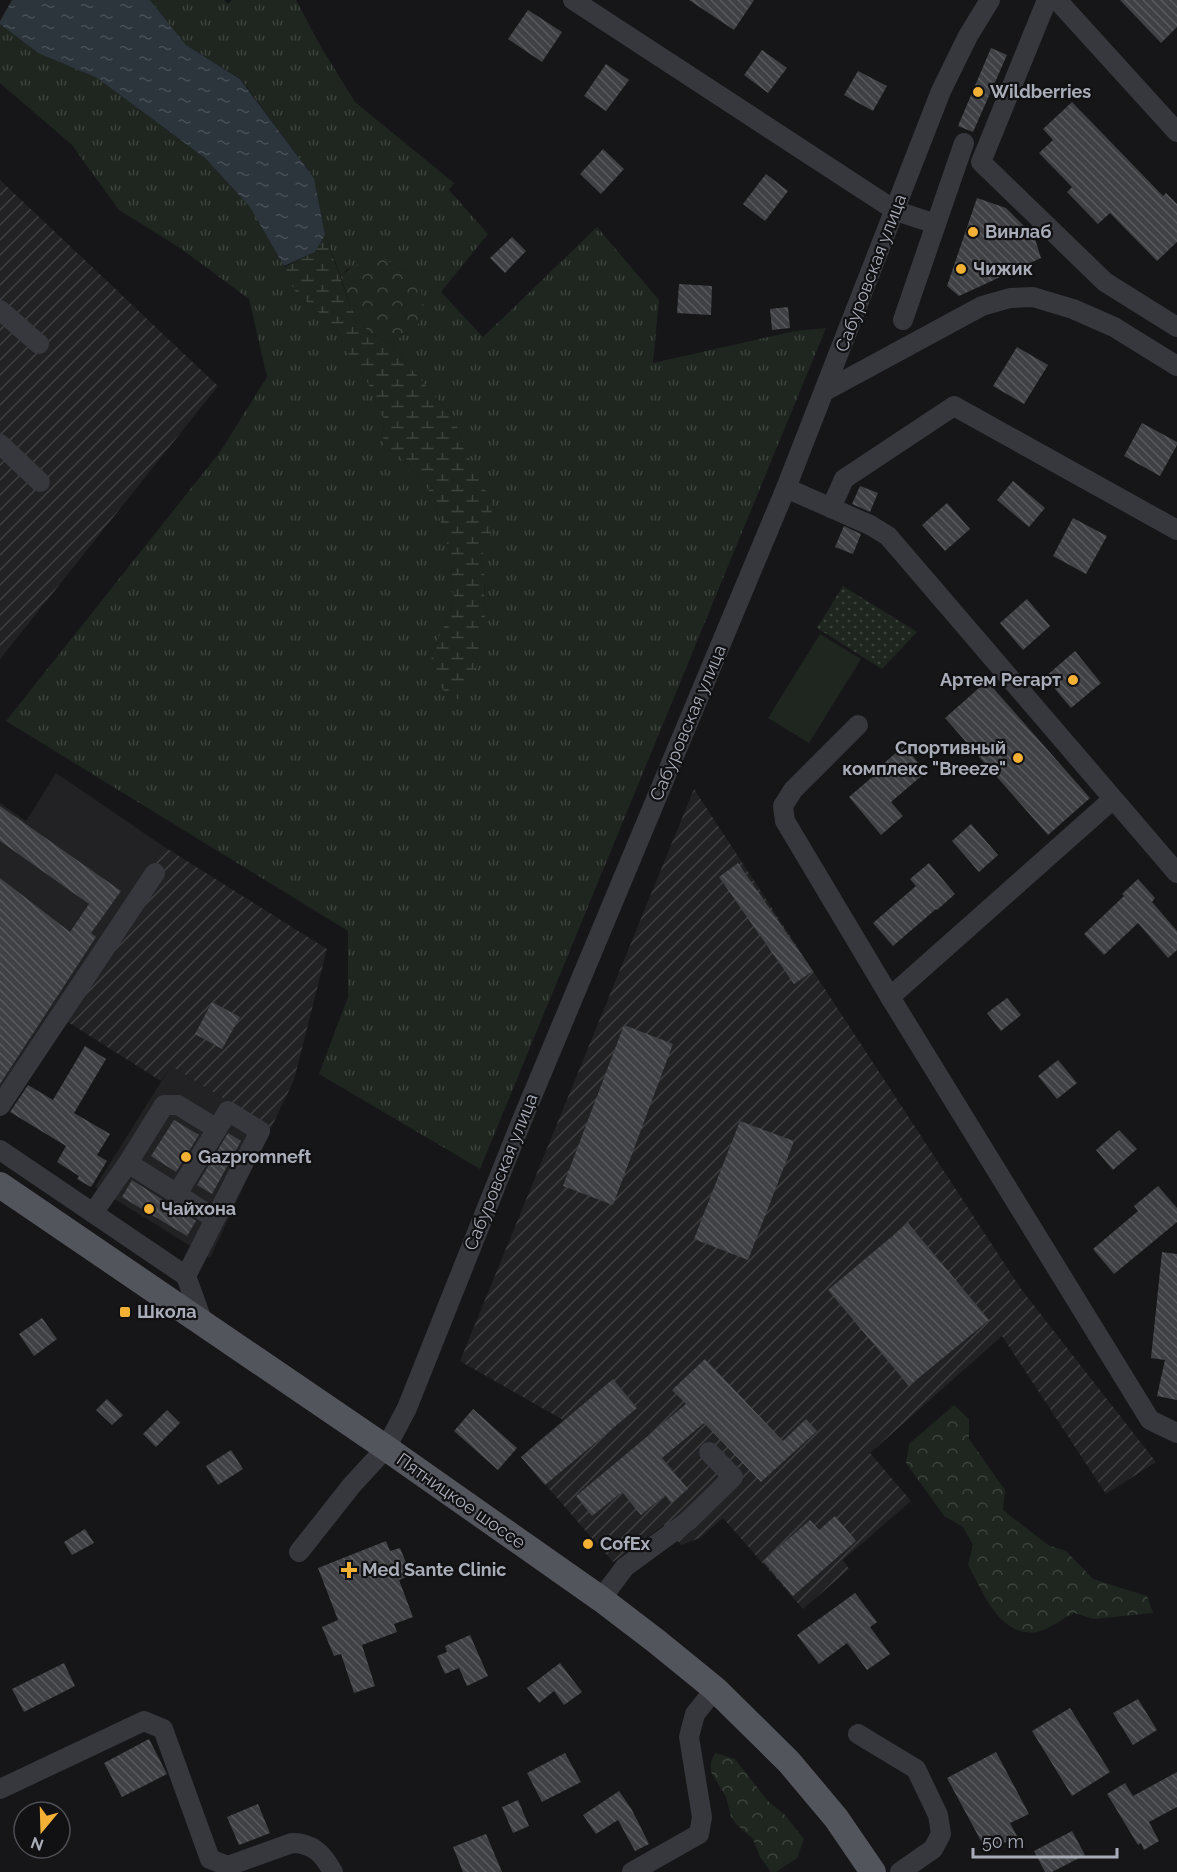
<svg xmlns="http://www.w3.org/2000/svg" width="1177" height="1872" font-family="Raleway,sans-serif">
<style>
.built{fill:#222225}
.industrial{fill:url(#industrial-furrows)}
.grass{fill:url(#grass-tufts)}
.forest{fill:url(#forest-crowns)}
.wetland{fill:url(#wetland-marsh)}
.park{fill:url(#park-dots)}
.garden{fill:#1e261f}
.water{fill:url(#water-ripples)}
.building{fill:url(#building-back-hatch)}
.lines{fill:none;stroke-linecap:round;stroke-linejoin:round}
.minor{stroke:#37383d;stroke-width:20}
.major{stroke:#53555c;stroke-width:26}
.poi-dot{fill:#f2b134;stroke:#111113;stroke-width:2}
.labels{text-anchor:middle;stroke-width:4.5;stroke-linejoin:round;paint-order:stroke}
.poi-label{font-size:18px;font-weight:bold;fill:#a8adb8;stroke:#111113;text-anchor:start}
.street-label{font-size:18px;fill:#a8adb8;stroke:#111113}
</style>
<defs>
<pattern id="industrial-furrows" width="10" height="10" patternUnits="userSpaceOnUse" patternTransform="scale(1.5)"><rect width="10" height="10" fill="#222225"/><path d="M-1 1l2-2M0 10L10 0M9 11l2-2" fill="none" stroke="#3f3f43"/></pattern>
<pattern id="grass-tufts" width="24" height="20" patternUnits="userSpaceOnUse" patternTransform="scale(1.5)"><rect width="24" height="20" fill="#1e261f"/><path d="M3 7l-1-3M5 7V3M7 7l1-3M15 17l-1-3M17 17v-4M19 17l1-3" fill="none" stroke="#3c433d"/></pattern>
<pattern id="forest-crowns" width="20" height="18" patternUnits="userSpaceOnUse" patternTransform="scale(1.5)"><rect width="20" height="18" fill="#1e261f"/><path d="M2 6a3 3 0 1 1 6 0M12 15a3 3 0 1 1 6 0" fill="none" stroke="#3c433d"/></pattern>
<pattern id="wetland-marsh" width="20" height="14" patternUnits="userSpaceOnUse" patternTransform="scale(1.5)"><rect width="20" height="14" fill="#1e261f"/><path d="M1 5h8M5 5V1M11 12h8M15 12V8" fill="none" stroke="#3c433d"/></pattern>
<pattern id="park-dots" width="8" height="8" patternUnits="userSpaceOnUse" patternTransform="scale(1.5)"><rect width="8" height="8" fill="#1e261f"/><path d="M2 2h.1M6 6h.1" fill="none" stroke="#3c433d" stroke-width="1.8" stroke-linecap="round"/></pattern>
<pattern id="water-ripples" width="26" height="14" patternUnits="userSpaceOnUse" patternTransform="scale(1.5)"><rect width="26" height="14" fill="#2c353c"/><path d="M2 4q2-2 4 0t4 0M15 11q2-2 4 0t4 0" fill="none" stroke="#485056"/></pattern>
<pattern id="building-back-hatch" width="6" height="6" patternUnits="userSpaceOnUse" patternTransform="scale(1.5)"><rect width="6" height="6" fill="#404145"/><path d="M-1 5l2 2M0 0l6 6M5-1l2 2" fill="none" stroke="#595a5e"/></pattern>
</defs>
<rect width="100%" height="100%" fill="#161618"/>
<!-- built -->
<g class="built">
<polygon points="56,773 163,846 0,1092 0,803 26,821"/>
<polygon points="171,1066 271,1128 210,1258 95,1187"/>
</g>
<!-- industrial -->
<g class="industrial">
<polygon points="0,180 218,386 0,659"/>
<polygon points="694,789 1021,1289 1156,1462 1106,1494 1002,1336 870,1453 911,1501 843,1560 849,1569 803,1609 723,1518 700,1538 681,1545 664,1525 613,1562 521,1457 563,1420 460,1361"/>
<polygon points="163,846 327,949 294,1080 271,1128 171,1066 161,1081 52,1012"/>
</g>
<!-- grass -->
<path class="grass" d="M 150,0 L 224,0 L 228,4 L 232,0 L 296,0 L 321,47 L 355,102 L 454,183 L 449,190 L 488,234 L 441,292 L 483,337 L 597,227 L 659,300 L 653,363 L 795,331 L 826,328 L 480,1169 L 319,1074 L 348,997 L 348,931 L 6,721 L 220,452 L 267,377 L 249,299 L 180,248 L 119,210 L 72,145 L 0,83 L 0,24 L 38,53 L 97,78 L 205,158 L 250,207 L 284,266 L 294,290 L 337,329 L 349,355 L 366,379 L 384,419 L 383,448 L 397,454 L 407,463 L 434,497 L 450,555 L 454,598 L 450,613 L 432,653 L 474,675 C 481,637 491,597 480,559 L 487,547 L 464,448 L 455,420 L 390,344 L 417,326 L 412,273 L 398,268 L 386,260 L 347,269 L 341,277 L 325,235 L 314,178 L 241,79 L 186,45 Z"/>
<!-- forest -->
<g class="forest">
<path d="M 372,256 L 386,260 L 398,268 L 412,273 L 420,285 L 425,314 L 417,326 L 390,344 L 369,333 L 352,310 L 341,277 C 349,266 361,264 372,256 Z"/>
<path d="M 954,1405 L 969,1419 L 969,1439 L 1005,1490 L 1003,1510 L 1048,1545 L 1066,1551 L 1093,1579 L 1147,1596 L 1153,1613 L 1094,1619 L 1074,1613 C 1064,1618 1047,1630 1037,1632 C 999,1638 983,1591 968,1565 L 973,1545 L 963,1527 L 944,1516 L 906,1463 L 909,1444 Z"/>
<polygon points="715,1753 735,1759 768,1801 785,1815 804,1839 797,1858 776,1872 771,1872 760,1857 753,1839 737,1825 731,1817 726,1797 711,1772 711,1762"/>
</g>
<!-- wetland -->
<polygon class="wetland" points="325,235 352,310 369,333 390,344 455,420 464,448 492,503 491,532 487,547 480,559 484,574 485,617 474,675 458,699 445,692 436,680 431,667 432,653 450,613 454,598 450,555 434,497 407,463 397,454 383,448 384,419 366,379 349,355 337,329 294,290 284,267 315,252"/>
<!-- park -->
<polygon class="park" points="843,586 917,632 882,669 817,628"/>
<!-- garden -->
<polygon class="garden" points="820,634 861,659 809,743 768,718"/>
<!-- water -->
<polygon class="water" points="12,0 150,0 186,45 240,79 314,178 325,235 315,252 284,266 250,207 205,158 97,78 38,53 0,24 0,21"/>
<!-- building -->
<g class="building">
<polygon points="689,0 754,0 734,30"/>
<polygon points="1120,0 1177,0 1177,27 1161,43"/>
<polygon points="528,10 562,32 542,62 508,39"/>
<polygon points="991,48 1007,55 973,132 958,126"/>
<polygon points="762,50 787,68 768,93 744,75"/>
<polygon points="606,64 629,80 606,111 584,96"/>
<polygon points="858,71 887,86 873,111 844,95"/>
<polygon points="1072,102 1163,196 1166,193 1177,204 1177,242 1157,261 1110,213 1098,224 1067,192 1072,187 1039,153 1053,140 1043,129"/>
<polygon points="603,149 624,169 601,194 580,174"/>
<polygon points="766,174 788,191 765,221 743,204"/>
<polygon points="977,198 1006,208 1034,236 1041,258 959,296 947,286"/>
<polygon points="512,237 526,251 505,273 490,258"/>
<polygon points="679,284 712,286 711,315 677,313"/>
<polygon points="788,307 790,328 772,330 770,309"/>
<polygon points="1017,347 1048,365 1024,404 993,386"/>
<polygon points="1142,423 1177,442 1177,445 1160,476 1124,456"/>
<polygon points="1013,481 1045,508 1029,527 997,500"/>
<polygon points="860,486 878,493 870,512 852,504"/>
<polygon points="947,503 970,529 945,551 922,525"/>
<polygon points="1073,518 1107,536 1086,574 1053,556"/>
<polygon points="844,526 861,534 853,554 835,547"/>
<polygon points="1027,599 1050,626 1023,650 1000,623"/>
<polygon points="1075,651 1101,683 1071,708 1045,677"/>
<polygon points="987,681 1090,798 1048,835 945,718"/>
<polygon points="904,746 926,772 891,802 903,816 881,835 849,797 885,766 883,764"/>
<polygon points="0,806 121,891 91,933 96,937 0,1084 0,878 70,932 89,904 0,841"/>
<polygon points="971,824 998,855 979,872 952,841"/>
<polygon points="738,863 813,971 794,984 719,877"/>
<polygon points="929,863 955,894 937,910 936,909 893,946 873,923 916,886 910,879"/>
<polygon points="1138,879 1155,898 1152,902 1177,931 1177,950 1168,958 1138,923 1104,955 1084,934 1124,896 1122,894"/>
<polygon points="1007,998 1021,1015 1001,1031 987,1013"/>
<polygon points="212,1002 240,1017 222,1049 195,1034"/>
<polygon points="624,1025 673,1044 613,1205 563,1186"/>
<polygon points="85,1046 106,1059 74,1113 110,1134 97,1155 107,1161 91,1187 77,1179 79,1176 57,1162 66,1146 10,1112 28,1085 53,1100"/>
<polygon points="1058,1060 1077,1083 1057,1099 1038,1076"/>
<polygon points="174,1120 199,1135 176,1172 151,1156"/>
<polygon points="740,1121 794,1141 748,1260 694,1239"/>
<polygon points="1119,1130 1137,1149 1113,1170 1096,1150"/>
<polygon points="228,1133 241,1141 212,1194 197,1185"/>
<polygon points="132,1180 196,1221 187,1236 122,1197"/>
<polygon points="1158,1186 1177,1208 1177,1222 1114,1274 1093,1249 1138,1211 1134,1206"/>
<polygon points="908,1223 989,1320 909,1386 828,1290"/>
<polygon points="1162,1252 1177,1254 1177,1400 1157,1396 1165,1360 1151,1358"/>
<polygon points="42,1318 57,1339 34,1356 19,1334"/>
<polygon points="705,1359 783,1441 806,1419 817,1431 761,1482 704,1423 662,1458 688,1489 671,1503 665,1495 641,1515 622,1492 592,1516 576,1496 686,1404 672,1390"/>
<polygon points="613,1379 637,1408 545,1485 521,1457"/>
<polygon points="107,1399 123,1415 112,1425 96,1410"/>
<polygon points="473,1409 517,1448 498,1470 454,1431"/>
<polygon points="167,1410 180,1423 156,1447 143,1434"/>
<polygon points="231,1450 243,1469 218,1485 206,1466"/>
<polygon points="835,1516 856,1541 793,1596 763,1561 810,1520 819,1530"/>
<polygon points="85,1529 94,1543 72,1555 64,1542"/>
<polygon points="386,1541 390,1551 400,1548 411,1575 399,1580 413,1617 394,1624 397,1632 362,1645 375,1686 354,1693 341,1654 334,1656 322,1627 338,1620 318,1568"/>
<polygon points="855,1593 877,1622 870,1627 890,1654 867,1670 847,1643 819,1664 797,1635"/>
<polygon points="470,1635 488,1676 467,1686 459,1668 445,1674 437,1656 447,1652 445,1646"/>
<polygon points="64,1663 75,1686 24,1712 12,1689"/>
<polygon points="560,1663 582,1692 564,1705 554,1691 539,1703 527,1688"/>
<polygon points="1138,1699 1157,1730 1133,1745 1113,1713"/>
<polygon points="1070,1708 1110,1772 1072,1796 1032,1731"/>
<polygon points="149,1739 167,1774 122,1797 104,1763"/>
<polygon points="996,1752 1029,1814 1010,1823 1017,1836 987,1852 947,1778"/>
<polygon points="565,1753 581,1782 542,1802 527,1773"/>
<polygon points="1177,1772 1177,1807 1149,1822 1159,1841 1144,1850 1141,1843 1138,1845 1107,1794 1125,1783 1133,1796"/>
<polygon points="619,1791 632,1810 649,1844 635,1851 618,1820 596,1834 583,1815"/>
<polygon points="518,1800 529,1826 513,1833 502,1807"/>
<polygon points="258,1804 270,1833 239,1845 227,1817"/>
<polygon points="1072,1831 1085,1855 1052,1872 1045,1872 1034,1851"/>
<polygon points="486,1834 502,1872 463,1872 453,1847"/>
</g>
<g class="lines">
<!-- minor -->
<g class="minor">
<polyline points="573,0 896,211 936,224 964,143"/>
<polyline points="1047,0 981,162 1105,282 1177,327"/>
<polyline points="1057,0 1177,132"/>
<polyline points="0,310 39,344"/>
<polyline points="903,320 936,224"/>
<polyline points="825,391 982,306 1010,298 1033,297 1073,309 1114,327 1177,366"/>
<polyline points="0,444 40,482"/>
<polyline points="786,488 870,525 888,536 1177,873"/>
<polyline points="831,508 844,479 954,406 1177,530"/>
<polyline points="858,725 793,790 783,806 785,821 890,997"/>
<polyline points="1113,799 890,997 1150,1420 1177,1433"/>
<polyline points="0,1106 155,873"/>
<polyline points="0,1150 186,1276"/>
<polyline points="128,1163 177,1194 228,1111 260,1131 186,1276 203,1323"/>
<polyline points="177,1194 215,1219"/>
<polyline points="93,1213 128,1163 164,1105 178,1105 217,1129"/>
<polyline points="299,1552 352,1485 386,1448 407,1408 522,1120 786,488 941,91 968,36 990,0"/>
<polyline points="601,1599 625,1567 688,1521 733,1477 709,1452"/>
<polyline points="858,1734 916,1769 938,1815 941,1834 933,1849 900,1872"/>
<path d="M 0,1789 L 144,1721 L 163,1729 L 210,1859 L 228,1866 L 292,1843 C 313,1843 323,1854 333,1872"/>
<polyline points="632,1872 699,1834 702,1817 689,1737 695,1714 715,1689"/>
</g>
<!-- major -->
<polyline class="major" points="0,1185 386,1448 601,1599 656,1641 715,1689 789,1762 836,1818 873,1872"/>
</g>
<!-- markers -->
<g class="poi-dot">
<circle cx="978" cy="92" r="6"/>
<circle cx="973" cy="232" r="6"/>
<circle cx="961" cy="269" r="6"/>
<circle cx="1073" cy="680" r="6"/>
<circle cx="1018" cy="758" r="6"/>
<circle cx="186" cy="1157" r="6"/>
<circle cx="149" cy="1209" r="6"/>
<rect x="119" y="1306" width="12" height="12" rx="3"/>
<circle cx="588" cy="1544" r="6"/>
<path d="M346 1561h6v6h6v6h-6v6h-6v-6h-6v-6h6z"/>
</g>
<g class="labels">
<!-- poi labels -->
<g class="poi-label">
<text x="990" y="98">Wildberries</text>
<text x="985" y="238">Винлаб</text>
<text x="973" y="275">Чижик</text>
<text x="1061" y="686" text-anchor="end">Артем Регарт</text>
<text x="1006" y="754" text-anchor="end">Спортивный<tspan x="1006" dy="21">комплекс "Breeze"</tspan></text>
<text x="198" y="1163">Gazpromneft</text>
<text x="161" y="1215">Чайхона</text>
<text x="137" y="1318">Школа</text>
<text x="600" y="1550">CofEx</text>
<text x="362" y="1576">Med Sante Clinic</text>
</g>
<!-- street labels -->
<g class="street-label">
<text transform="translate(871 273) rotate(-69)" y="6">Сабуровская улица</text>
<text transform="translate(688 723) rotate(-67)" y="6">Сабуровская улица</text>
<text transform="translate(501 1172) rotate(-68)" y="6">Сабуровская улица</text>
<text transform="translate(461 1501) rotate(35)" y="6">Пятницкое шоссе</text>
</g>
</g>
<!-- north arrow -->
<g transform="translate(42 1830) rotate(199)"><circle r="28" fill="#111113" stroke="#4d4f55" stroke-width="1.5"/>
<path d="M0-4.5L10 22L0 15L-10 22Z" fill="#f2b134"/>
<text y="-9" font-size="16" font-weight="bold" text-anchor="middle" fill="#a8adb8">N</text>
</g>
<!-- scale -->
<path d="M973 1848v9h144v-9" fill="none" stroke="#a8adb8" stroke-width="3"/>
<text x="982" y="1848" font-size="18" fill="#a8adb8" stroke="#111113" stroke-width="4.5" paint-order="stroke">50 m</text>
</svg>
